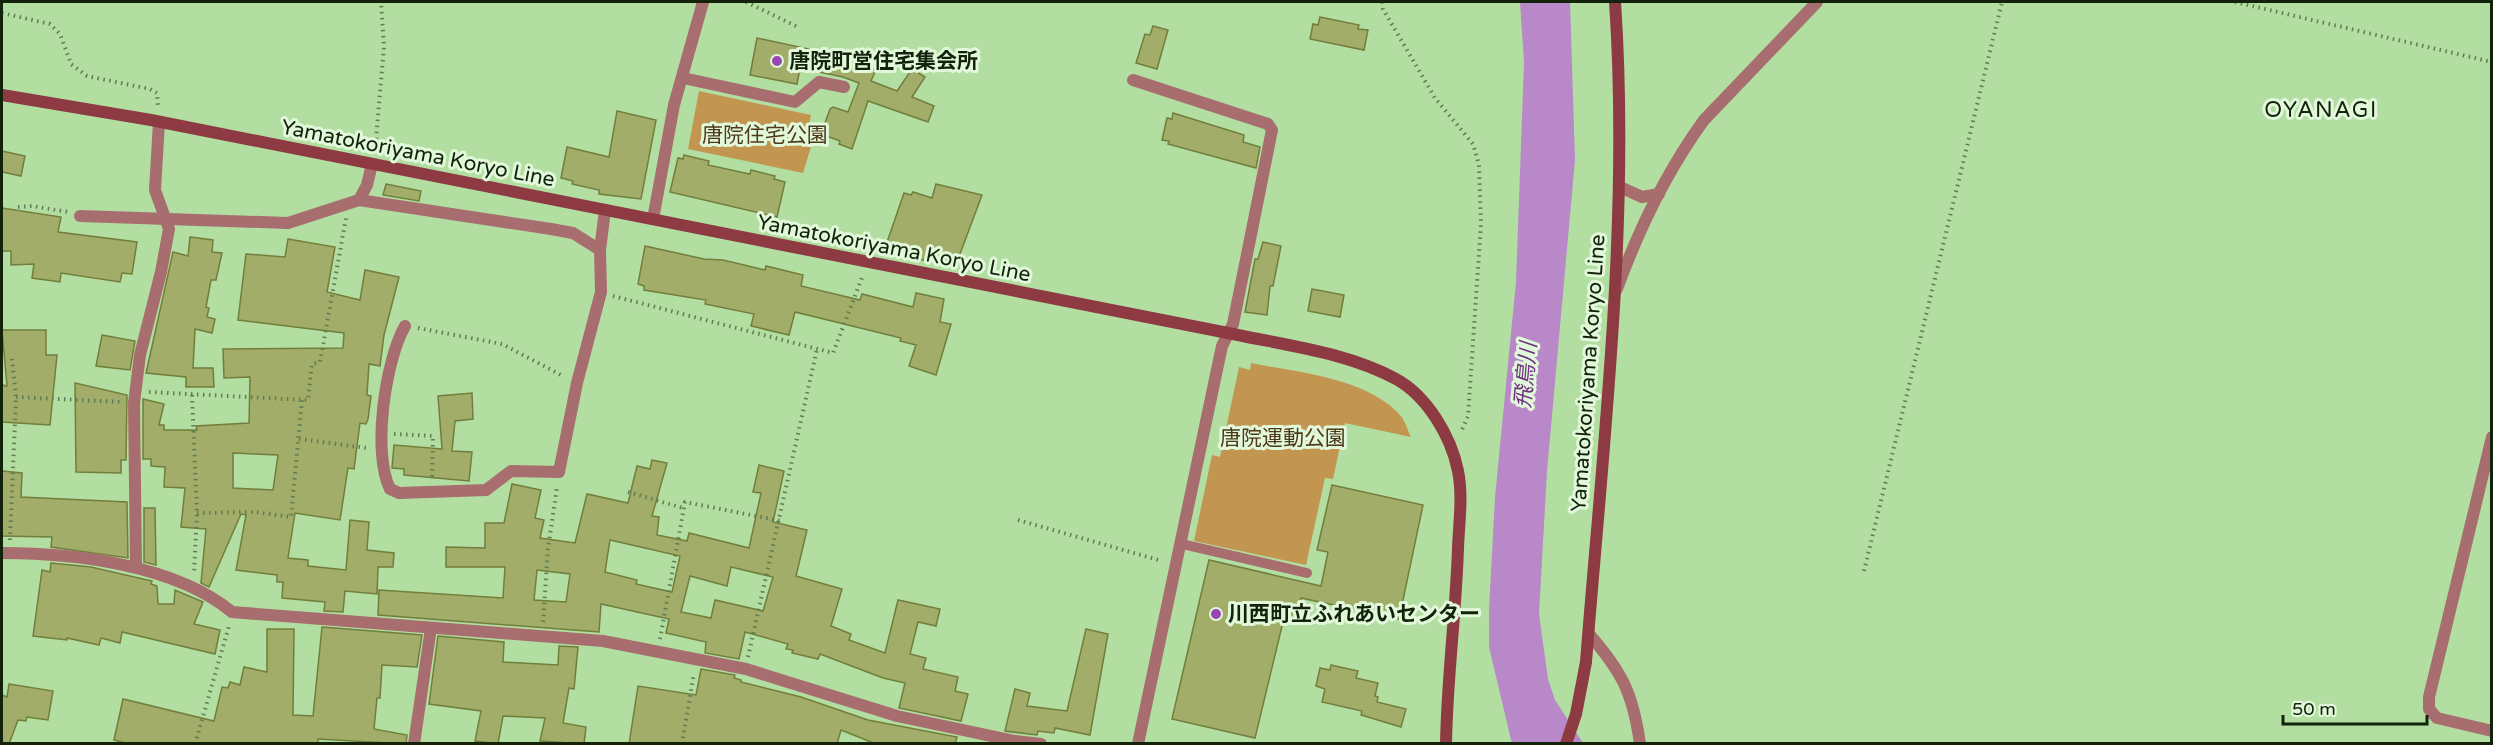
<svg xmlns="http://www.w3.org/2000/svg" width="2493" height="745" font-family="'Varela Round','Noto Sans JP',sans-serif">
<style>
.green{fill:#c29650}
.water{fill:#b888c9}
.building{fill:#a1ad69;stroke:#727e3b;stroke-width:1.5;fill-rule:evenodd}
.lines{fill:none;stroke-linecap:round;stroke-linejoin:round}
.path{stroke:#5f7c53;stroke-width:4;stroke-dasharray:1.5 4.5;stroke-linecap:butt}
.lane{stroke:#a86d6f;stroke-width:10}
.street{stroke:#a86d6f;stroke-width:12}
.secondary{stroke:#8e3a42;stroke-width:12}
.poi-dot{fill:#9945b3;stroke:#e2f8da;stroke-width:2}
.labels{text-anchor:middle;stroke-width:6;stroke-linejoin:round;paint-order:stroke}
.poi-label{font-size:21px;font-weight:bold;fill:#12220b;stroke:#e2f8da;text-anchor:start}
.park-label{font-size:21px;fill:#4d3919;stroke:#e2f8da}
.street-label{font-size:21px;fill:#12220b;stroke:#e2f8da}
.neighbourhood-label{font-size:22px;letter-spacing:1.5px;fill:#12220b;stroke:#e2f8da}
.water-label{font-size:22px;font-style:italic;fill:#6d3180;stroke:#e2f8da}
</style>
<rect width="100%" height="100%" fill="#b2dea2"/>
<!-- green -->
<g class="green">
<polygon points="699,91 811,115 809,125 817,127 803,173 688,149"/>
<path d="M 1251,363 C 1299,373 1366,377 1401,416 C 1405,421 1408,431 1411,437 L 1345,423 L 1333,479 L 1325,478 L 1306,565 L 1194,541 L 1212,455 L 1220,457 L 1239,367 L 1250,370 Z"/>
</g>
<!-- water -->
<polygon class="water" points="1520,2 1570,2 1575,160 1547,471 1539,614 1548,679 1555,700 1583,743 1512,744 1489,647 1489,610 1495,497 1516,282 1524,62"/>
<!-- building -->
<g class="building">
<polygon points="1320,17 1359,25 1358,29 1368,30 1364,50 1310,39 1313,24 1318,25"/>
<polygon points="1153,26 1168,30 1157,69 1136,63 1145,34 1150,35"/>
<polygon points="757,38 855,59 855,61 876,70 871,81 897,91 912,69 925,77 912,97 934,106 928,122 868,101 852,149 839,144 840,141 821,134 830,109 833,107 848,112 859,83 843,77 800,68 797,84 750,75"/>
<polygon points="617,111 656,120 641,199 599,194 599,190 572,184 573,181 561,178 567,147 609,157"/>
<polygon points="1173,113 1244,135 1243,142 1260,147 1256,168 1168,144 1169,141 1162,140 1167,118 1172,119"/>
<polygon points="2,151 25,156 21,176 2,172"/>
<polygon points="684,155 709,161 708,165 745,173 750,174 751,170 775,176 774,179 785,182 777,217 670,192 678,158 683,159"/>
<polygon points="386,184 421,191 419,201 383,195"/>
<polygon points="936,184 982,195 957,262 927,256 926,261 885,248 904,193 911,195 913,192 932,198"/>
<polygon points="2,208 61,217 58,232 137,242 132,274 122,273 120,282 61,273 60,282 32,278 34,264 11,265 11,251 2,251"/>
<polygon points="190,237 213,240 212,252 222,253 216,280 211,280 206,307 209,308 207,317 215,319 212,333 195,329 193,368 213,368 214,387 186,387 186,377 146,373 173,252 188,256"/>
<path d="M 288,239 L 335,247 L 327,292 L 360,300 L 365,270 L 399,277 L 384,335 L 380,366 L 369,364 L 367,395 L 371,396 L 368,419 L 366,424 L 360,423 L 354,469 L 348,468 L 340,520 L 295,513 L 288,558 L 308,560 L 308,566 L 346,570 L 350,520 L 369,522 L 367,550 L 394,553 L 393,567 L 378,567 L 377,594 L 345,591 L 343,612 L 324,611 L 325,602 L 282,598 L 283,582 L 277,582 L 277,575 L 236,570 L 246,515 L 241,514 L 209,587 L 201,583 L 206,529 L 181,527 L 185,488 L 164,487 L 165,467 L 151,466 L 151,459 L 143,459 L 143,399 L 164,404 L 159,425 L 164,425 L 164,430 L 197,430 L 196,426 L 249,423 L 250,377 L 224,378 L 223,349 L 343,348 L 344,333 L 238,320 L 246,254 L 285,257 ZM 233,453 L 278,455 L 273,490 L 233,488 Z"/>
<polygon points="1263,242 1281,246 1273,286 1270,286 1267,315 1245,312 1255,259 1258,259"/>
<polygon points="645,246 704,259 723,260 765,270 766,266 803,275 801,286 860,300 862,294 913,307 916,293 944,299 940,322 951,324 936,375 909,366 916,345 900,341 901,338 795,312 789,335 751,326 754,314 705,304 706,300 644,290 644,286 638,284"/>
<polygon points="1312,289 1344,295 1340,317 1308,311"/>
<polygon points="2,330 46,330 46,355 57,355 50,425 2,422 2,385 7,386"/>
<polygon points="102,335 135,341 130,370 96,366"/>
<polygon points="75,383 127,395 126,460 121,460 121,473 76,472"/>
<polygon points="472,393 473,419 455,421 452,451 472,452 469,481 404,475 404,469 392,468 394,445 442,449 438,396"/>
<path d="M 652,460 L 667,463 L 652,516 L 659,517 L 657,535 L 687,541 L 689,533 L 749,548 L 761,493 L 753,492 L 759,465 L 784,471 L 773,522 L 807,530 L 796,576 L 842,589 L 831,626 L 851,634 L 849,640 L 885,653 L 898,600 L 940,609 L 936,626 L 918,622 L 910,654 L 926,658 L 923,669 L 958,677 L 955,691 L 968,694 L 961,721 L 899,708 L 905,683 L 883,678 L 820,654 L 818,659 L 792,653 L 793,650 L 786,649 L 788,644 L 745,632 L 739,659 L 705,653 L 706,642 L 666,633 L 669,619 L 601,604 L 599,632 L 378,615 L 379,590 L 503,598 L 505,567 L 446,567 L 446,547 L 485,548 L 485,523 L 504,523 L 512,484 L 541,490 L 535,518 L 544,520 L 540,538 L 575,543 L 587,494 L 628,503 L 637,466 L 650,469 ZM 610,540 L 680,556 L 672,592 L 636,584 L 637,580 L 605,572 ZM 731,567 L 773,577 L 763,611 L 715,600 L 711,618 L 681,612 L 690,576 L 727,586 ZM 537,570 L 570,574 L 566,602 L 534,600 Z"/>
<polygon points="2,471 22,473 21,497 127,502 128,558 51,547 52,537 2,536"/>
<polygon points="1332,485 1423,505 1399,619 1301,598 1296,621 1284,618 1255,738 1172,719 1209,560 1321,586 1328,552 1317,550"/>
<polygon points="144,508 155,508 156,565 144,562"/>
<polygon points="51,563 91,567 152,581 151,584 157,586 158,604 174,604 175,590 203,602 194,624 220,630 215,654 122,632 120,643 101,638 99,645 67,638 67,640 33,636 42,570 50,572"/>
<polygon points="322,627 422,635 417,667 382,665 380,698 377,698 374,729 407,735 406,744 318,739 318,744 129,744 114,740 123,699 214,721 222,687 228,688 230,682 240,685 244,667 267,672 267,629 294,629 293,715 313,716"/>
<polygon points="1086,629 1108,634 1090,735 1055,728 1054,733 1038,731 1037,735 1005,731 1015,689 1030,693 1027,706 1067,711"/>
<polygon points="438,636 504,642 503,662 558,665 559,646 578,647 574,689 569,688 563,723 586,727 584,744 540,741 545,718 503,716 498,744 475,741 481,711 429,704"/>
<polygon points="1331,665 1358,671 1356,678 1378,683 1375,696 1378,697 1377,702 1406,709 1401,727 1361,715 1362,711 1322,702 1325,689 1316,686 1320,668 1330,670"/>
<polygon points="701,669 735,675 734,678 741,680 741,682 801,697 868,720 957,737 955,744 876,744 841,730 837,744 629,744 638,686 696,695"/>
<polygon points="9,684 53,691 48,720 27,717 26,721 18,720 9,744 2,744 2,695 7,697"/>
</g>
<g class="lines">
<!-- path -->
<g class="path">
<polyline points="746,2 800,28"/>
<polyline points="1382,2 1383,9 1435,98 1473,144 1479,165 1481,224 1468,416 1461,432"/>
<polyline points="2235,2 2492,62"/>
<polyline points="2,13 50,24 60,34 71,64 87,76 150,89 157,93 158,107"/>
<polyline points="375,151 384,47 381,2"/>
<polyline points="18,207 32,206 68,212"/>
<polyline points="613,296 833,353 863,275"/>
<polyline points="418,328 502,344 563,376"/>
<polyline points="149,392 308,400 312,364 320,362 346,218"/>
<polyline points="192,395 197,513 194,573"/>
<polyline points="16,397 122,402"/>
<polyline points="394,434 433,436 432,479"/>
<polyline points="299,439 367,448"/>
<polyline points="628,492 683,508"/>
<polyline points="197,513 256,512 291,517 302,400"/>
<polyline points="1018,520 1162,561"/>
<polyline points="10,540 16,397 12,359"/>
<polyline points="1864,571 2002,2"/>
<polyline points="543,622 548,549 557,487"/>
<polyline points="660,639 685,502 781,521"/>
<polyline points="748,657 817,349"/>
<polyline points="195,744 229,626"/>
<polyline points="682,744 694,673"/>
</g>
<!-- lane -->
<polyline class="lane" points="1182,544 1307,573"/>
<!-- street -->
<g class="street">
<polyline points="683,78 795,102 819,82 844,87"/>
<polyline points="1133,80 1268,124 1272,130 1233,324 1222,346 1138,744"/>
<polyline points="1620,187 1642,197 1659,194"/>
<polyline points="359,200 367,185 372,164"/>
<polyline points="80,216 288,223 359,200 551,229 573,233 600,250"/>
<polyline points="653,219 674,105 703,2"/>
<path d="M 1617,289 C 1638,231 1667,171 1704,120 L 1817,2"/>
<path d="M 405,326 C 385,361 372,453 390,489 L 399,493 L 486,490 L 511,471 L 559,472 L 577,383 L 601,292 L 600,250 L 605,210"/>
<polyline points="2492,437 2429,697 2429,709 2437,718 2492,731"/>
<path d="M 2,553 C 75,553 175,565 232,612 L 603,641 L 746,669 L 897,716 L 1015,741 L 1041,744"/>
<polyline points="136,567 134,403 140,355 161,272 169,229 155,190 159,122"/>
<path d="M 1589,634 C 1622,672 1633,693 1640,744"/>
<polyline points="414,744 431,628"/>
</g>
<!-- secondary -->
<g class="secondary">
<path d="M 2,95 L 151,120 L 1238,335 C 1290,346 1348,353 1396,379 C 1427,396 1451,436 1458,471 C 1463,496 1459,522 1458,548 C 1456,613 1447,678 1446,744"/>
<path d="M 1566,744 L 1576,714 L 1586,662 C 1603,444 1630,221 1615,2"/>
</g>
</g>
<!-- markers -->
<g class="poi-dot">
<circle cx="777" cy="61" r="6"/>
<circle cx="1216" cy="614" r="6"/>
</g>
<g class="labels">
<!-- poi labels -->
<g class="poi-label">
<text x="789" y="68">唐院町営住宅集会所</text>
<text x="1228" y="621">川西町立ふれあいセンター</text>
</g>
<!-- park labels -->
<g class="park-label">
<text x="765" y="142">唐院住宅公園</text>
<text x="1283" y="445">唐院運動公園</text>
</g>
<!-- street labels -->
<g class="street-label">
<text transform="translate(418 153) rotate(11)" y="7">Yamatokoriyama Koryo Line</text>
<text transform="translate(894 248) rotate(11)" y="7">Yamatokoriyama Koryo Line</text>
<text transform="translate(1588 373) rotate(-86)" y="7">Yamatokoriyama Koryo Line</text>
</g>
<!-- neighbourhood labels -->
<g class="neighbourhood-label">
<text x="2321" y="117">OYANAGI</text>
</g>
<!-- water labels -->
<g class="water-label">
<text transform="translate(1525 375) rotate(-85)" y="8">飛鳥川</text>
</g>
</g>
<!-- border -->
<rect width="2493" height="745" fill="none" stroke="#12220b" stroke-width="6"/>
<!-- scale -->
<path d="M2283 715v9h144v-9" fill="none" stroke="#12220b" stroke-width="3"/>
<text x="2292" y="715" font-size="18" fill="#12220b" stroke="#e2f8da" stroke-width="4.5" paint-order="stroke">50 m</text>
</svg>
